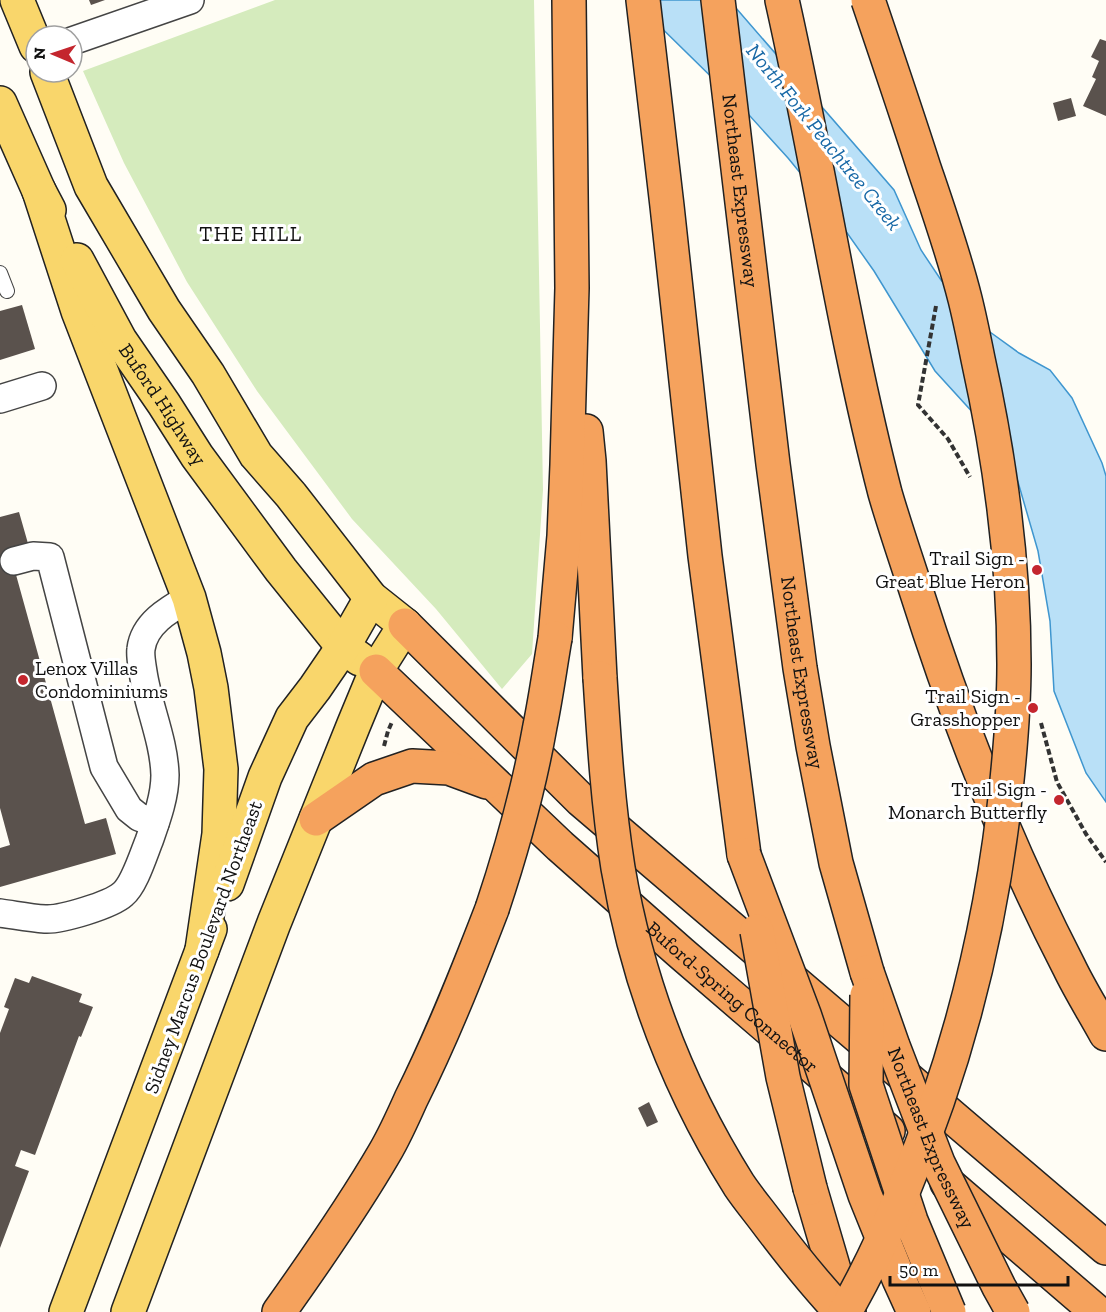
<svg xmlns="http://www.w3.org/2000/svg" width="1106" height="1312" font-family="'Zilla Slab',serif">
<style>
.green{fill:#d5ebbd}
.water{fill:#b9e0f7;stroke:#3f96cf;stroke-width:1.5}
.building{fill:#5a524d}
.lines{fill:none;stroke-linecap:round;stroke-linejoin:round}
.service-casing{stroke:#444;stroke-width:16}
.minor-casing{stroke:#444;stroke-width:30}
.primary-casing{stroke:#222;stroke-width:36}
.motorway-casing{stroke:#222;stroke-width:36}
.path{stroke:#333;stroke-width:4;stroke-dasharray:6 3;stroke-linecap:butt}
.service{stroke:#fff;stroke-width:14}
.minor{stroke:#fff;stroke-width:27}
.primary{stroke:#f9d66b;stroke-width:33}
.motorway{stroke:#f5a25d;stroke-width:33}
.motorway-bridge-casing{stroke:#222;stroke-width:36;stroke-linecap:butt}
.motorway-bridge{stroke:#f5a25d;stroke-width:33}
.poi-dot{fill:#c4262e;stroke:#fff;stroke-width:2}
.labels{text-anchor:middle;stroke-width:6;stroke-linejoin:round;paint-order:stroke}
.street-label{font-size:20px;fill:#111;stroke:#fff}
.poi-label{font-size:20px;fill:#111;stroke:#fff;text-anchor:end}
.water-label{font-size:21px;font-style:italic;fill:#1768a6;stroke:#fff}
.neighbourhood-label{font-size:21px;letter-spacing:1.5px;fill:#111;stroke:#fff}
</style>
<rect width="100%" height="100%" fill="#fffdf5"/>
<!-- green -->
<polygon class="green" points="275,0 534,0 543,490 532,654 502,689 436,609 352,519 257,391 187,282 124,163 83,71"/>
<!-- water -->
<polygon class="water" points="633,0 729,0 894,190 921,250 941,280 964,307 990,332 1019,353 1050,370 1072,398 1102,463 1106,476 1106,802 1086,773 1054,691 1050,621 1038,551 1018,482 1006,449 935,371 874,271 833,213 788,158 740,105"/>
<!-- building -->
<g class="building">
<polygon points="89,0 105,0 91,5"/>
<polygon points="1100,39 1106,41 1106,116 1083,106 1096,79 1092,77 1099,61 1091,57"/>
<polygon points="1071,98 1076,116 1058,121 1053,103"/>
<polygon points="22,305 35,349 0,360 0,311"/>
<polygon points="19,512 29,547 10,553 85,824 106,818 116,854 0,887 0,848 10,845 0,808 0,517"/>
<polygon points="32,976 82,994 79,1002 93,1007 81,1037 79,1036 35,1155 21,1150 15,1166 29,1171 0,1248 0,1033 9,1009 4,1007 15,978 29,983"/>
<polygon points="649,1102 658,1122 647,1127 638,1108"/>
</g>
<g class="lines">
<defs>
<polyline id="service" points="0,273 7,291"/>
<g id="minor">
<polyline points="72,41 190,0"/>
<polyline points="0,399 42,386"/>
<polyline points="14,561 33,556 50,557 104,767 129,809 139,817 155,823"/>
<path d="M 0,913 C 15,915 30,918 45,919 C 61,920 111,905 123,894 C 134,885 143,856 149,841 C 156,821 165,797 165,775 C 164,740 148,706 143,672 C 142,665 140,656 141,649 C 144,624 168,610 189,598"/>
</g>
<g id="primary">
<polyline points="17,0 36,46"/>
<polyline points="47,72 91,186 164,310 208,374 256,455 291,495 371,598 405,625 376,671 354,724 274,923 128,1312"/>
<polyline points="0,103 39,191 49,210"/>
<polyline points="39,191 78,311 189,598 204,653 211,688 221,769 219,834 202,950"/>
<path id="s1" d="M 77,260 L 120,340 L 164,404 L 197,456 L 281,570 L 343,647 L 360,659"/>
<polyline points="227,884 265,777 292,718 315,688 343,647 371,598"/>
<polyline points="66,1312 210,929"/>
</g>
<g id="motorway">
<polyline points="643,0 667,206 705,556 744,855"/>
<path id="s2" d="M 718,0 L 773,464 L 800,668 L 813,746 L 836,863 L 867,972"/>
<path d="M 782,0 C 819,164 843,330 885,493 C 894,524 905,556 915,587 C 956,717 1006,845 1069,967 C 1080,990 1094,1012 1106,1034"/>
<polyline points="586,431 589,461 600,678"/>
<polyline points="405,625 581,800 1106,1248"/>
<polyline points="555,638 564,536 567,465 572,288 569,0"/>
<path id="s3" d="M 376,671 L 560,846 L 681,953 L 888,1131"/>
<polyline points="316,819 374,779 412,766 449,768 487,782"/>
<polyline points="947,1183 1097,1312"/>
<polyline points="810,1188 837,1280 849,1312"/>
<path d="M 279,1312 C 316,1260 353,1207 385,1152 C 395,1135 403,1117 411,1099 C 442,1037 467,974 492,909"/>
</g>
</defs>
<!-- service casing -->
<use href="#service" class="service-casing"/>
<!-- minor casing -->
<use href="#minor" class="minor-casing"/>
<!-- primary casing -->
<use href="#primary" class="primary-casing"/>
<!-- motorway casing -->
<use href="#motorway" class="motorway-casing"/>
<!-- path -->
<g class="path">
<polyline points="936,306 918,405 948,439 970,477"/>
<polyline points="1041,723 1057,782 1086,834 1106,862"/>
<polyline points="384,746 388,731 392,722"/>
</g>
<!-- service -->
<use href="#service" class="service"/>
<!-- minor -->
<use href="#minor" class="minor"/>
<!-- primary -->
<use href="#primary" class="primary"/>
<!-- motorway -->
<use href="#motorway" class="motorway"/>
<defs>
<g id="motorway-bridge">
<path d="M 600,678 C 604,741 608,805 618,868 C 637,980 678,1088 739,1185 C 747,1197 757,1209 766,1221 C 790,1253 814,1283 841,1312"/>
<polyline points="744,855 804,1014 865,1195 899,1279 914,1312"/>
<path d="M 492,909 C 512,849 529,788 540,726 C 546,697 550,667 555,638"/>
<polyline points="757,931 783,1077 810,1188"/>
<path id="s4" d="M 867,972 L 893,1046 L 938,1163 L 999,1287 L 1013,1312"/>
<polyline points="867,995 866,1085 911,1221 949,1312"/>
<path d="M 845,1312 C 868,1272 887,1231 904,1189 C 959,1058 993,921 1007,780 C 1011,741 1014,702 1014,664 C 1014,561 1000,459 978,359 C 974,339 970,319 965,299 C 954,255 939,212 924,168 C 906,112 887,56 868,0"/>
</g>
</defs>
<!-- motorway-bridge casing -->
<use href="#motorway-bridge" class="motorway-bridge-casing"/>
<!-- motorway-bridge -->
<use href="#motorway-bridge" class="motorway-bridge"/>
</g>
<!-- markers -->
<g class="poi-dot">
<circle cx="1037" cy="570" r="6"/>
<circle cx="23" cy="680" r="6"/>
<circle cx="1033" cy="708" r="6"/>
<circle cx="1059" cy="800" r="6"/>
</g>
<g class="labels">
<!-- street labels -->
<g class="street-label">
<text dy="7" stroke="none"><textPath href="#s2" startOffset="192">Northeast Expressway</textPath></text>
<text dy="7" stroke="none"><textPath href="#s1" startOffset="168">Buford Highway</textPath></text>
<text dy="7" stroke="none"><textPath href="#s2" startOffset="678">Northeast Expressway</textPath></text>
<text transform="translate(203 947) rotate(-70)" y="7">Sidney Marcus Boulevard Northeast</text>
<text dy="7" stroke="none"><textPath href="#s3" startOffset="483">Buford-Spring Connector</textPath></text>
<text dy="7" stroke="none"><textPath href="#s4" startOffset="178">Northeast Expressway</textPath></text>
</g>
<!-- poi labels -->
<g class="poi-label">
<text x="1025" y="565">Trail Sign -<tspan x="1025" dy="23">Great Blue Heron</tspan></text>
<text x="35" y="675" text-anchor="start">Lenox Villas<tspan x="35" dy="23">Condominiums</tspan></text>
<text x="1021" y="703">Trail Sign -<tspan x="1021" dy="23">Grasshopper</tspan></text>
<text x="1047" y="796">Trail Sign -<tspan x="1047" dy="23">Monarch Butterfly</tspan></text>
</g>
<!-- water labels -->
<g class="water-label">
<text transform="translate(824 137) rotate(51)" y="7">North Fork Peachtree Creek</text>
</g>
<!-- neighbourhood labels -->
<g class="neighbourhood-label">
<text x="251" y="241">THE HILL</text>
</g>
</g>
<!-- north arrow -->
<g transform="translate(54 54) rotate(272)"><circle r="28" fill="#ffffff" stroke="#a0a0a0" stroke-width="1.5"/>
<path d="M0-4.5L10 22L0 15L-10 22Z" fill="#c4262e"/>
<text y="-9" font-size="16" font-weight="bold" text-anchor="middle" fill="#111111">N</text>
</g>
<!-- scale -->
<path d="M890 1276v9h178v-9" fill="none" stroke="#111111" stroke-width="3"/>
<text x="899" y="1276" font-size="18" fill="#111111" stroke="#ffffff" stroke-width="4.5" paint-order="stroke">50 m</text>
</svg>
